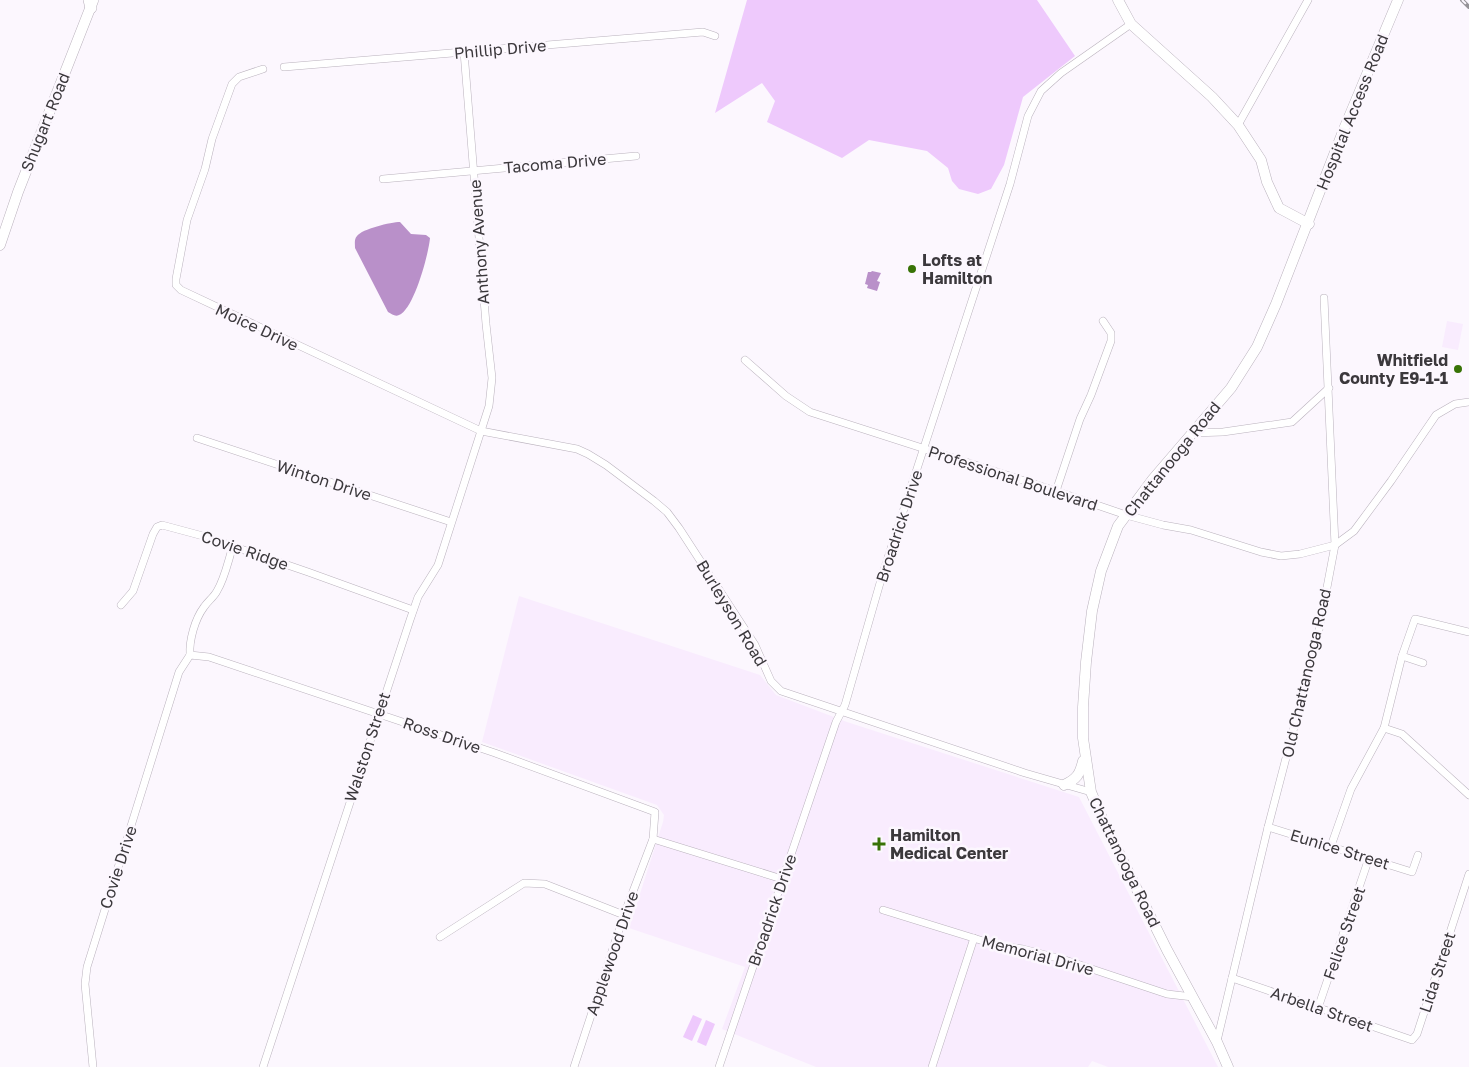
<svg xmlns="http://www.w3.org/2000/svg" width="1469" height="1067" font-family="'Golos Text',sans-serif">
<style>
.built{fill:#f9ecfe}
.green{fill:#eec9fc}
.water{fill:#b990c9}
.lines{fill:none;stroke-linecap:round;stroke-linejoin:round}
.street-casing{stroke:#bab2bd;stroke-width:8}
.secondary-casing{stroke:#bab2bd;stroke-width:11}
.primary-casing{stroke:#bab2bd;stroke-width:12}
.street{stroke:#fff;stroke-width:7}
.secondary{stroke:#fff;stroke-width:10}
.primary{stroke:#fff;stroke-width:11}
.rail-casing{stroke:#959297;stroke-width:4}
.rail{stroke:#fcf7fe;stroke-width:2;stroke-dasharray:5.5;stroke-linecap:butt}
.poi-dot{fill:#387306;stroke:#fcf7fe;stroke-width:2}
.labels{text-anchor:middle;stroke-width:5;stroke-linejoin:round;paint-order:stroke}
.street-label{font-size:16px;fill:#3b383c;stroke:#fcf7fe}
.poi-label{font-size:16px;font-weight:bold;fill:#3b383c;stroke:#fcf7fe;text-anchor:start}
</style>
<rect width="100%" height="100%" fill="#fcf7fe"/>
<!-- built -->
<g class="built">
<polygon points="1447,321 1463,324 1458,350 1442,347"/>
<polygon points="519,596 760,675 776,695 847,722 1079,797 1218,1067 1108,1067 1092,1061 1088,1067 816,1067 722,1029 745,967 629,928 663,822 664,815 657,805 482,742"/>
</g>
<!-- green -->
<g class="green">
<polygon points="747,0 1037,0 1075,56 1023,97 1004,165 991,189 978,194 959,189 952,181 948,168 927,151 869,140 842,158 767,122 775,101 762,83 715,113"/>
<polygon points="693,1015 702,1019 692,1041 683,1037"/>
<polygon points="706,1020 715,1024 706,1046 697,1042"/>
</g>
<!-- water -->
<g class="water">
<path d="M 400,222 L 411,234 L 426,235 L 430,238 C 429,252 414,310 399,315 C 395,317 392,314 388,312 L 355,248 C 355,244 354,239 357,236 C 362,229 391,222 400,222 Z"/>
<polygon points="872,271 881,273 877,281 880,282 877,291 867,288 868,285 865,284 868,272 871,272"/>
</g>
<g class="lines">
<defs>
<g id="street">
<polyline points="284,67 703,32 715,36"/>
<polyline points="263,69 239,77 232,84 212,139 205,169 187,220 176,279 176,285 181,290 481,431 577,449 588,454 606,465 654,501 667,512 679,528 755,645 771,681 781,691 1025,773 1091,792"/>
<polyline points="1238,125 1308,0"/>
<polyline points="383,179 636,156"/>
<polyline points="745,360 786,396 810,412 1056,491 1126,515 1163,525 1191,530 1261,552 1281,556 1300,554 1335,545 1354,531 1391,481 1436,415 1455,404 1469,402"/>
<polyline points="1192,433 1223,432 1292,422 1329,388"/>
<polyline points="197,438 451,522"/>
<polyline points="1056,491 1080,419 1091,395 1111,341 1111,333 1103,321"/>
<polyline points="121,605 133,591 153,534 157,527 162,525 203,536 308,572 413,610"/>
<path d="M 190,655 C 189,640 195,619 204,607 C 208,601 214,597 217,591 C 225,578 228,561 233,546"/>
<polyline points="1402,656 1423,663"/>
<polyline points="1384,728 1402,734 1469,795"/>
<polyline points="1268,827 1412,872 1418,855"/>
<polyline points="653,839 782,879"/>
<polyline points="1331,846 1351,789 1384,728 1402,656 1415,619 1469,632"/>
<polyline points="883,910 996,945 1023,949 1065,960 1167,994 1193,997"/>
<polyline points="440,937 524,883 545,884 624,915"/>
<polyline points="1232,978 1412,1040 1417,1034 1469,874"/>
<polyline points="1318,1008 1369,858"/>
<polyline points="1217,1041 1268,827 1318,635 1335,545 1324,298"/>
<polyline points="93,1067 85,984 87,967 179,672 190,655 209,657 495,753 655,812 653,839 624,915 574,1067"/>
<polyline points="263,1067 410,620 418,597 438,565 489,406 492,378 486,324 464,52"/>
<polyline points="719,1067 836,722 845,705 882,576 1010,184 1028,116 1041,91 1061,73 1131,24"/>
<polyline points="932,1067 974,938"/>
</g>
<g id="secondary">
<polyline points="1118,0 1131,24 1212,97 1238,125 1261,160 1267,182 1279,208 1309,224"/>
<polyline points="0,245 18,192 93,1"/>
<path d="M 1064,785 C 1077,779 1080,774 1083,761"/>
<polyline points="1228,1067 1217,1042 1167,950 1104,823 1091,792 1083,738 1083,707 1086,662 1092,611 1101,571 1118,526 1153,479 1231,388 1257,347 1276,304 1344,129 1398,0"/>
</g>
<polyline id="primary" points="89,0 91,8"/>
</defs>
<!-- street casing -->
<use href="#street" class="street-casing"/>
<!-- secondary casing -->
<use href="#secondary" class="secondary-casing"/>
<!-- primary casing -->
<use href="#primary" class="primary-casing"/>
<!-- street -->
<use href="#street" class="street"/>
<!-- secondary -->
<use href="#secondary" class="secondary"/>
<!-- primary -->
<use href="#primary" class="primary"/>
<defs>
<polyline id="rail" points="1462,0 1469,7"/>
</defs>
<!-- rail casing -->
<use href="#rail" class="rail-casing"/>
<!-- rail -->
<use href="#rail" class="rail"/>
</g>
<!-- markers -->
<g class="poi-dot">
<circle cx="912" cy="269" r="5"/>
<circle cx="1458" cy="369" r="5"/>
<path d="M876.5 836.5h5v5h5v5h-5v5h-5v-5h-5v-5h5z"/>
</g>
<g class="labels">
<!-- street labels -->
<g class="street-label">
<text transform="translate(500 49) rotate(-5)" y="6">Phillip Drive</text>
<text transform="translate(1352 112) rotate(-68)" y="6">Hospital Access Road</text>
<text transform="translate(45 122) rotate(-68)" y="6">Shugart Road</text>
<text transform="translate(555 163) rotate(-5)" y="6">Tacoma Drive</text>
<text transform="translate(479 242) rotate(-94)" y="6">Anthony Avenue</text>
<text transform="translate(257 327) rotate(25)" y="6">Moice Drive</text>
<text transform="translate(1172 459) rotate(-51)" y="6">Chattanooga Road</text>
<text transform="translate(1013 478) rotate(18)" y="6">Professional Boulevard</text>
<text transform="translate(324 480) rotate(18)" y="6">Winton Drive</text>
<text transform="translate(899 526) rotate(-72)" y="6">Broadrick Drive</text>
<text transform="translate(245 550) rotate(19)" y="6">Covie Ridge</text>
<text transform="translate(732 613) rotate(59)" y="6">Burleyson Road</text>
<text transform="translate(1306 673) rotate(-77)" y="6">Old Chattanooga Road</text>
<text transform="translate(442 735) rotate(19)" y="6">Ross Drive</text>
<text transform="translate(367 747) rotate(-72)" y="6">Walston Street</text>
<text transform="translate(1340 849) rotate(17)" y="6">Eunice Street</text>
<text transform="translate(1125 862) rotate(64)" y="6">Chattanooga Road</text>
<text transform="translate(118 867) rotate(-72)" y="6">Covie Drive</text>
<text transform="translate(772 910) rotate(-71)" y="6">Broadrick Drive</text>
<text transform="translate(1344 933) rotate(-71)" y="6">Felice Street</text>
<text transform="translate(612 953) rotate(-71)" y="6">Applewood Drive</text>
<text transform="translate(1038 955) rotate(15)" y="6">Memorial Drive</text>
<text transform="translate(1437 972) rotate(-72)" y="6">Lida Street</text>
<text transform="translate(1322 1009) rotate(19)" y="6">Arbella Street</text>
</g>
<!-- poi labels -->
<g class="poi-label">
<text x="922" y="266">Lofts at<tspan x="922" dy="18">Hamilton</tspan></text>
<text x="1448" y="366" text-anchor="end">Whitfield<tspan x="1448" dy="18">County E9-1-1</tspan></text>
<text x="890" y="841">Hamilton<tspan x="890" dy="18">Medical Center</tspan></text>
</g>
</g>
</svg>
